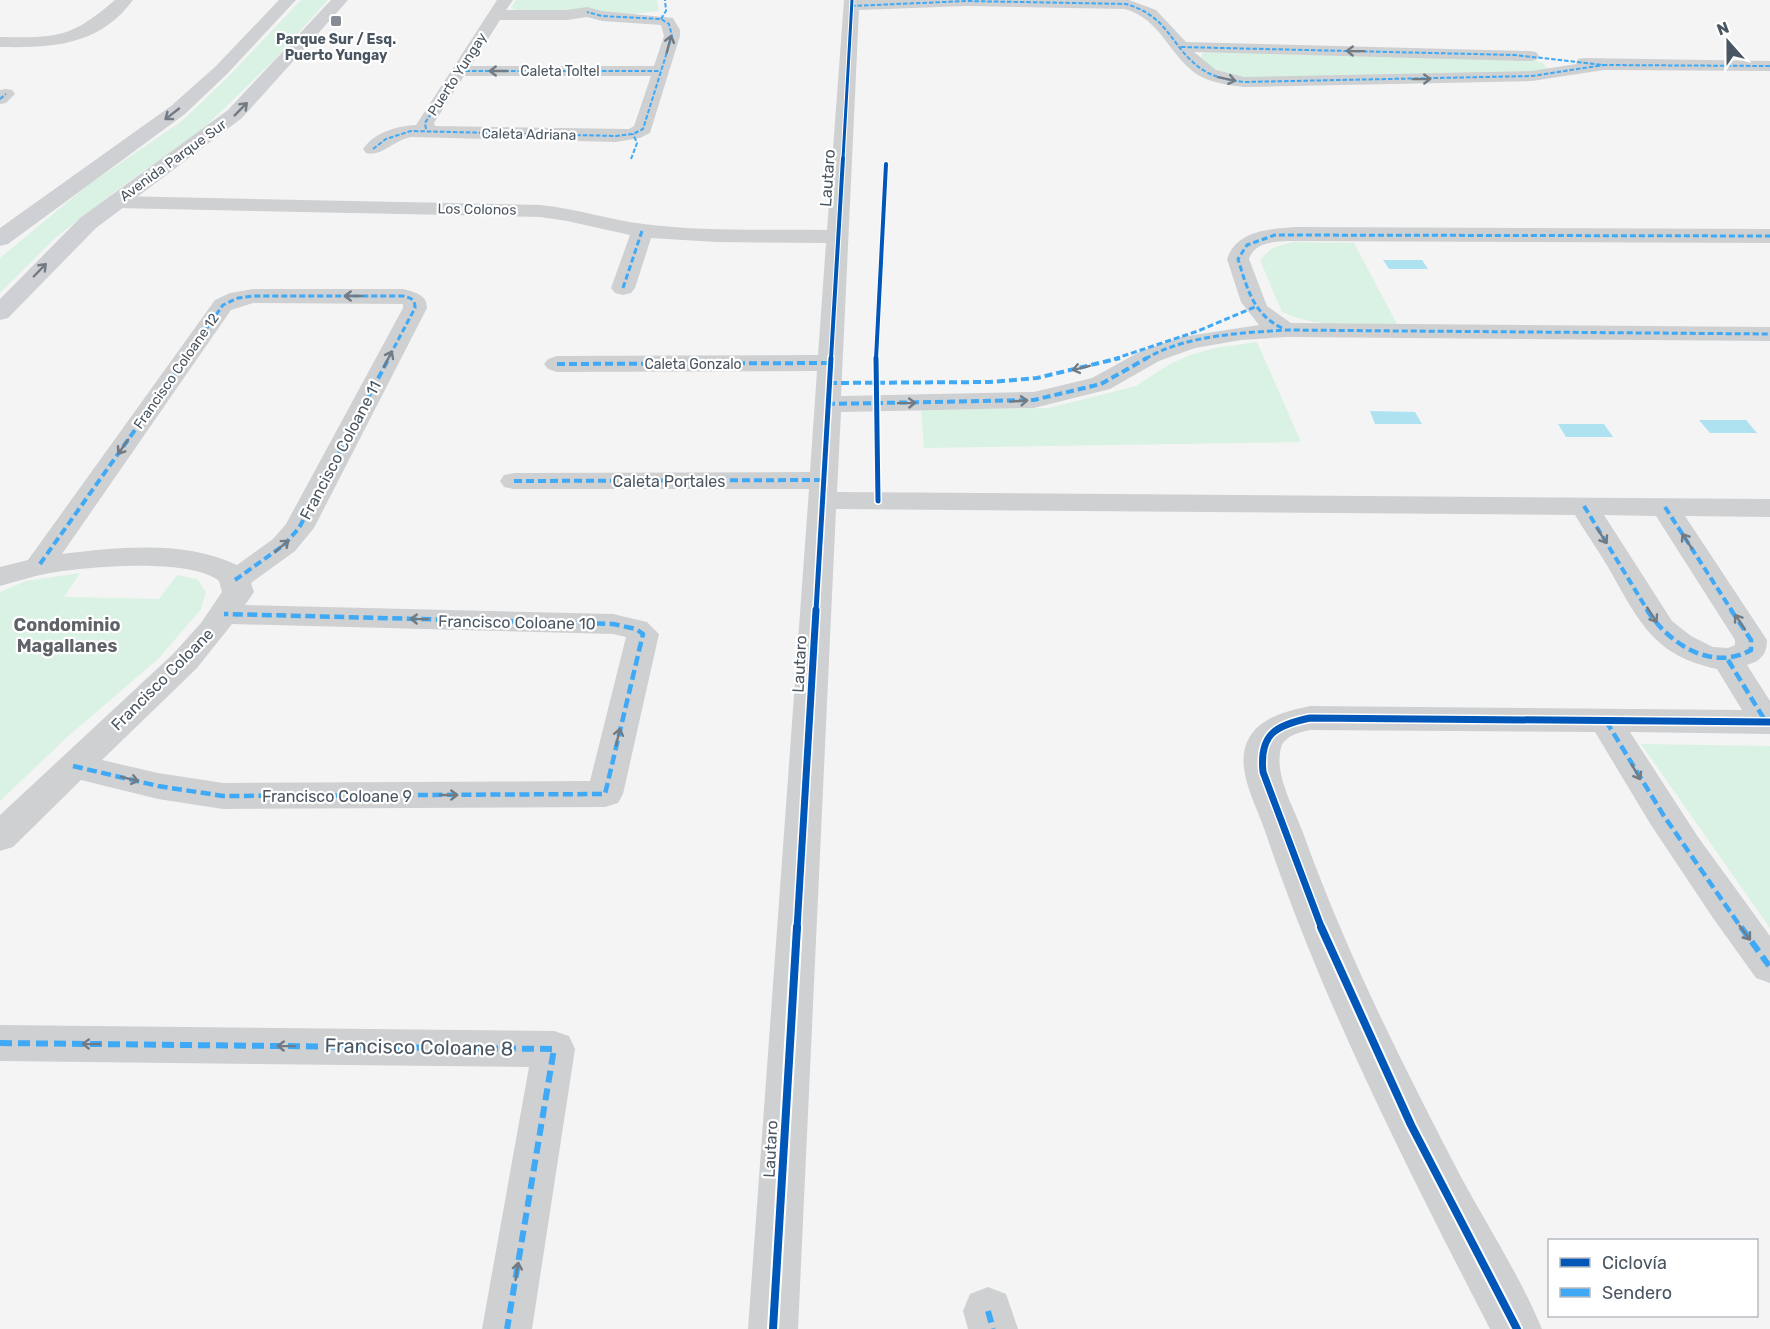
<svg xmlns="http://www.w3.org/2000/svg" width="1770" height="1329" font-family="Rubik,sans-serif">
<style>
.green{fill:#d9f2e3}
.water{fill:#aee2f0}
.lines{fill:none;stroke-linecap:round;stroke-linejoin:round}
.street{fill:#ced0d2;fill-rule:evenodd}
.secondary{fill:#ced0d4;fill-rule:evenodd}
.quiet-far4{stroke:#3fa9f5;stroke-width:2;stroke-dasharray:4.5 2;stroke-linecap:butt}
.quiet-far3{stroke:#3fa9f5;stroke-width:3;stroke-dasharray:6 3;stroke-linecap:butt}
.quiet-far2{stroke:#3fa9f5;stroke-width:4;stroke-dasharray:8 4;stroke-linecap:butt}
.quiet-far1{stroke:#3fa9f5;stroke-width:4.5;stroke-dasharray:10 4.5;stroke-linecap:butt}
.quiet{stroke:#3fa9f5;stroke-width:6;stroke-dasharray:12 6;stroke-linecap:butt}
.cycleway-far4-casing{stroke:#fff;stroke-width:5}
.cycleway-far3-casing{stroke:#fff;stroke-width:6}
.cycleway-far2-casing{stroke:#fff;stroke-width:8}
.cycleway-far1-casing{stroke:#fff;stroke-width:10}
.cycleway-casing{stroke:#fff;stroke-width:12}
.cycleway-far4{stroke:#0057b8;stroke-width:3}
.cycleway-far3{stroke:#0057b8;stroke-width:4}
.cycleway-far2{stroke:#0057b8;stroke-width:5}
.cycleway-far1{stroke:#0057b8;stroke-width:7}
.cycleway{stroke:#0057b8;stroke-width:8}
.oneway{stroke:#727b83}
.oneway2{stroke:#727b84}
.poi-dot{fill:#868d94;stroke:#fff;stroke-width:2}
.labels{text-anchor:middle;stroke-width:4.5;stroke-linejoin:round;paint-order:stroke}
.far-poi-label{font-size:14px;font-weight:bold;fill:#4a5661;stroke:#fff}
.far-street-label{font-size:14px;fill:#4a5661;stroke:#fff}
.street-label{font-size:16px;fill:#4a5661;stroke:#fff}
.neighbourhood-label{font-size:18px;font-weight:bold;fill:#5f6368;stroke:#fff}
.near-street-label{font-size:20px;fill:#4a5661;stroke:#fff}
</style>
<rect width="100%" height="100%" fill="#f4f4f4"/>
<!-- green -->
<g class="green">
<polygon points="301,0 328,0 274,60 203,129 125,184 56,237 0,293 0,258 88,185 182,121 226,79"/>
<polygon points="516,0 657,0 659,11 632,14 521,11 511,8"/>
<polygon points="1209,51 1530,59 1543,63 1548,69 1543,72 1248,79 1219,74 1201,59 1202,53"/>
<path d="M 1293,242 L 1354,243 L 1397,324 C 1358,324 1318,329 1282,312 L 1260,260 L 1272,248 Z"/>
<polygon points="1257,342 1301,442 924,448 921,410 1048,408 1136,386 1168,365 1190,355 1215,348"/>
<polygon points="80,573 64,597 159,599 177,575 197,579 206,592 201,609 159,658 66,738 0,801 0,592 26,581"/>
<polygon points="1641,744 1770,746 1770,928"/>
</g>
<!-- water -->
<g class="water">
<polygon points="1383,260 1422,260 1428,269 1389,269"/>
<polygon points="1370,411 1415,412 1422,424 1375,424"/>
<polygon points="1699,420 1746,420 1757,433 1710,433"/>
<polygon points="1558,424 1604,424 1613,437 1566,437"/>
</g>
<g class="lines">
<!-- street -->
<g class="street">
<path d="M 115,0 L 133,0 C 99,46 52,48 0,47 L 0,37 C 57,38 71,38 115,0 Z"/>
<path d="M 497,0 L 513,0 L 506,10 L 567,10 L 587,7 L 602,11 L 673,18 L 680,30 L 680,36 L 650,133 L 640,138 L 616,142 L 411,137 C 394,140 382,157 366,153 L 363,149 C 375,132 397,126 416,125 ZM 587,17 L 602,21 L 661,25 L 664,36 L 654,66 L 471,66 L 500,20 L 567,20 ZM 464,76 L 651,76 L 634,126 L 629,129 L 435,126 L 434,123 Z"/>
<path d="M 844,0 L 1129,0 L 1156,10 L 1186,42 L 1530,51 L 1536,52 L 1539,56 L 1536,60 L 1530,61 L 1194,52 L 1216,70 L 1244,77 L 1532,71 L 1576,64 L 1578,59 L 1584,58 L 1770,61 L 1770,71 L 1604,70 L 1532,81 L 1244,87 C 1229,85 1211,83 1198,75 C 1169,56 1161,19 1125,9 L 967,6 L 859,10 L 841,396 L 1034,392 L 1092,378 L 1141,351 L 1181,337 L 1259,325 L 1241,302 L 1227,259 C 1237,230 1269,229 1296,227 L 1770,229 L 1770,243 L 1288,241 C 1273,242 1255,242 1249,259 L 1267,306 L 1291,323 L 1770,327 L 1770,341 L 1287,337 L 1241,340 L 1195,348 L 1159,361 L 1110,389 L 1034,408 L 841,412 L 837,492 L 1770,499 L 1770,517 L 1685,516 L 1767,640 C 1767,654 1761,661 1747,665 L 1770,701 L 1770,734 L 1630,732 L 1698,837 L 1770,936 L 1770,983 L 1756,978 L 1713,918 L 1651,825 L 1595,732 L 1310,730 C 1300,732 1284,736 1281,748 C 1274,774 1293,806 1302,830 C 1345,950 1402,1064 1461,1177 C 1488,1227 1520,1276 1542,1329 L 1490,1329 C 1407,1168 1323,1004 1265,831 C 1257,807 1238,774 1245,748 C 1253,718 1284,712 1310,706 L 1742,710 L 1717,669 C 1656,656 1640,624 1612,574 C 1601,554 1587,535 1575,515 L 836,509 L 798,1329 L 748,1329 L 809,489 L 514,489 L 504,487 L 500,481 L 504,475 L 514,473 L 810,472 L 817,371 L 557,372 L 548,369 L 544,364 L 548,359 L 557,356 L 818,355 L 826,243 L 716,242 L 651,238 L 635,288 L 631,293 L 623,295 L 615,293 L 611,288 L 630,235 L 567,221 L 540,217 L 116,208 L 109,206 L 106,202 L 109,198 L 116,196 L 540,205 C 575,208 609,220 644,224 C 705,232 766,229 827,230 ZM 1604,515 L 1656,516 L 1735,640 L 1735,645 L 1728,648 L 1713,647 L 1691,636 L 1672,621 Z"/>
<polygon points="6,89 12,90 15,94 6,103 0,104 0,90"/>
<path d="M 253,289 L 403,289 C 414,292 427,294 427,308 L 314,528 L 295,551 L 251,583 L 254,592 L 245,605 L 613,614 L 647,622 L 659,634 L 623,794 L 618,803 L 605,807 L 223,809 L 158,799 L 81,780 L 13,847 L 0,851 L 0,815 L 173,654 L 201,623 L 222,592 L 219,581 C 189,557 82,567 45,574 C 30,577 15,582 0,586 L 0,567 L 28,560 L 215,300 L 230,293 ZM 253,303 L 403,304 L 403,308 L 286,524 L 273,539 L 237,565 C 186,540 117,547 62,554 L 231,310 ZM 232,624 L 613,634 L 626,637 L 590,781 L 223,783 L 158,773 L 102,760 L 197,668 Z"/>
<polygon points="0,1025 554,1031 569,1036 575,1049 532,1329 482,1329 529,1067 0,1061"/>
<polygon points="988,1287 1006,1294 1018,1329 968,1329 963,1311 970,1294"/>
</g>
<!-- secondary -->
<g class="secondary">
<polygon points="279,0 296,0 227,74 185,114 8,244 0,246 0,228 171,106 215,67"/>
<polygon points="331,0 348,0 242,118 96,228 8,318 0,320 0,299 80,218 228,110"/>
</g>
<!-- quiet-far4 -->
<g class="quiet-far4">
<path d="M 851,6 L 967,1 L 1126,4 C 1171,17 1170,48 1203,70 C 1215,78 1230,80 1244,82 L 1532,76 L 1604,65"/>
<polyline points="661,19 666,11 665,0"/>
<polyline points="1181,47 1515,55 1604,65 1770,66"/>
<polyline points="459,71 661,71"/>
<polyline points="0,99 6,94"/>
<polyline points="426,129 425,123 447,89"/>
<polyline points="373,149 386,139 411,131 616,136 633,134 643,129 672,36 669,24 661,19 602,16 587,12"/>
<polyline points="631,159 637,143 633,134"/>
</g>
<!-- quiet-far3 -->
<g class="quiet-far3">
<polyline points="623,288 642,231"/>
<path d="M 1282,328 C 1253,314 1247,288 1238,259 L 1247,245 L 1275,235 L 1770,236"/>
<path d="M 185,359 L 223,305 L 238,298 L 253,296 L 403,296 C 411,298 415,299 415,308 L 388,359"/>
<polyline points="1114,359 1198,331 1255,307"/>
<path d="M 1145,359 C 1186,335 1240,333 1287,330 L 1770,334"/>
</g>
<!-- quiet-far2 -->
<g class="quiet-far2">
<polyline points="557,364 830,363"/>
<polyline points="829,383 990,382 1037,378 1120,358"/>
<polyline points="827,404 1034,400 1101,384 1147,358"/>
<polyline points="514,481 824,480"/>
<polyline points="1584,506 1648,611"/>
<polyline points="1665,507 1732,611"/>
<polyline points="40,564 186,358"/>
<polyline points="235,580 284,545 299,528 389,358"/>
</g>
<!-- quiet-far1 -->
<g class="quiet-far1">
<path d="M 1647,610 C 1669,644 1712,672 1751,650 L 1751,640 L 1731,610"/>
<polyline points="1728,660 1766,722"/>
<polyline points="1606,721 1664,816 1742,929"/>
<polyline points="73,766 158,786 223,796 605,794 643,634 636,629 613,624 224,614"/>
</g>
<!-- quiet -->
<g class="quiet">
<polyline points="1741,927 1770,967"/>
<polyline points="0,1043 554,1049 507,1329"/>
<polyline points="988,1311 993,1329"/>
</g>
<defs>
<polyline id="cycleway-far4" points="843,159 852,0"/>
<g id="cycleway-far3">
<polyline points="831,359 843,158"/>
<polyline points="876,359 886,164"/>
</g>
<g id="cycleway-far2">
<polyline points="876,358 878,501"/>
<polyline points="816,611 831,358"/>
</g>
<g id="cycleway-far1">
<polyline points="797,929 816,610"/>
<path d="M 1322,929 L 1263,772 C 1259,734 1276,725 1310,718 L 1770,722"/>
</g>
<g id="cycleway">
<polyline points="1321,927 1411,1125 1517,1329"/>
<polyline points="773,1329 797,927"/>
</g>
</defs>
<!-- cycleway-far4 casing -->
<use href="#cycleway-far4" class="cycleway-far4-casing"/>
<!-- cycleway-far3 casing -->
<use href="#cycleway-far3" class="cycleway-far3-casing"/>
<!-- cycleway-far2 casing -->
<use href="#cycleway-far2" class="cycleway-far2-casing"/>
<!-- cycleway-far1 casing -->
<use href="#cycleway-far1" class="cycleway-far1-casing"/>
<!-- cycleway casing -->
<use href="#cycleway" class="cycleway-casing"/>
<!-- cycleway-far4 -->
<use href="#cycleway-far4" class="cycleway-far4"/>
<!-- cycleway-far3 -->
<use href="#cycleway-far3" class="cycleway-far3"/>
<!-- cycleway-far2 -->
<use href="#cycleway-far2" class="cycleway-far2"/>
<!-- cycleway-far1 -->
<use href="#cycleway-far1" class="cycleway-far1"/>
<!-- cycleway -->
<use href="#cycleway" class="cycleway"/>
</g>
<!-- one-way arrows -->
<defs><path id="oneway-shaft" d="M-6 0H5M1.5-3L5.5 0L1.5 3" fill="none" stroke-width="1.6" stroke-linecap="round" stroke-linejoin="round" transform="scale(1.5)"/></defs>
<g class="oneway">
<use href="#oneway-shaft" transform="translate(669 44) rotate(-75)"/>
<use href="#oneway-shaft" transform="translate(1355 51) rotate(-179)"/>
<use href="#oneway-shaft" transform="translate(498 71) rotate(180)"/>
<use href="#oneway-shaft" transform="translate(1227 79) rotate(12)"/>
<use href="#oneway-shaft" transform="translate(1422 79) rotate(-1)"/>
<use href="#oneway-shaft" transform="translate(353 296) rotate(180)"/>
<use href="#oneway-shaft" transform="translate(388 359) rotate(-63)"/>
<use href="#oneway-shaft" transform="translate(1081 368) rotate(166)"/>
<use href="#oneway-shaft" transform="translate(1019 401) rotate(-4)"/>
<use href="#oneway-shaft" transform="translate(907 403) rotate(-1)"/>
<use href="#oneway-shaft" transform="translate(123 447) rotate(125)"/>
<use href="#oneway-shaft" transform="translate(1602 536) rotate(57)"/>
<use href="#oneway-shaft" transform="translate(1687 541) rotate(-123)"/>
<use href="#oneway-shaft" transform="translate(282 546) rotate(-41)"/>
<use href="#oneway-shaft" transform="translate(1652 615) rotate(57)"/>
<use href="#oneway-shaft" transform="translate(419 619) rotate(-179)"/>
<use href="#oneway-shaft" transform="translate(1740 622) rotate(-123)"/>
<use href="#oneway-shaft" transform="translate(618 737) rotate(-77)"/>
<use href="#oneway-shaft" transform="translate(1636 772) rotate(60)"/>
<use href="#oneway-shaft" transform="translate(130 779) rotate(14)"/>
<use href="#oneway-shaft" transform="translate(449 795)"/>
<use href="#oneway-shaft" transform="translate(1745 933) rotate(53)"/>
<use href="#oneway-shaft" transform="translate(91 1044) rotate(-179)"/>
<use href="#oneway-shaft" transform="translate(286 1046) rotate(-179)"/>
<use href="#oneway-shaft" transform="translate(517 1271) rotate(-81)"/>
</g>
<g class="oneway2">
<use href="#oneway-shaft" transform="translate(241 109) rotate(-45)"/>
<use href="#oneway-shaft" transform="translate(172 114) rotate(142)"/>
<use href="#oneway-shaft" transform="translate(40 270) rotate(-46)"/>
</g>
<!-- markers -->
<rect class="poi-dot" x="330" y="15" width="12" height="12" rx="3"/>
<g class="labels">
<!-- far-poi labels -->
<g class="far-poi-label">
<text x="336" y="44">Parque Sur / Esq.<tspan x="336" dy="16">Puerto Yungay</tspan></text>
</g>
<!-- far-street labels -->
<g class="far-street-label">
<text x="560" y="76">Caleta Toltel</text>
<text transform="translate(457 74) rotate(-57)" y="5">Puerto Yungay</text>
<text transform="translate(529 134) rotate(1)" y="5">Caleta Adriana</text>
<text transform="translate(173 160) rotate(-36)" y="5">Avenida Parque Sur</text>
<text transform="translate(477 209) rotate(1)" y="5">Los Colonos</text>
<text x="693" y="369">Caleta Gonzalo</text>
<text transform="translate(176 371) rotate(-55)" y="5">Francisco Coloane 12</text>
</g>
<!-- street labels -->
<g class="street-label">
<text transform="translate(827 178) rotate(-86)" y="6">Lautaro</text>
<text transform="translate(340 450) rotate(-62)" y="6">Francisco Coloane 11</text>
<text x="669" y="487">Caleta Portales</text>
<text transform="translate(517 622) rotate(1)" y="6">Francisco Coloane 10</text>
<text transform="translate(799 664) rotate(-87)" y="6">Lautaro</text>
<text transform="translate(162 679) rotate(-45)" y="6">Francisco Coloane</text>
<text x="337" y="802">Francisco Coloane 9</text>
<text transform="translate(770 1149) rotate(-87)" y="6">Lautaro</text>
</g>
<!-- neighbourhood labels -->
<g class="neighbourhood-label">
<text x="67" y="631">Condominio<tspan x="67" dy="21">Magallanes</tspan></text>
</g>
<!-- near-street labels -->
<g class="near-street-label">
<text transform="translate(419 1047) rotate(1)" y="7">Francisco Coloane 8</text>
</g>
</g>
<!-- legend -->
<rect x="1548" y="1239" width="210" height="78" fill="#ffffff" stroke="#b7bbc0" stroke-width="1.5"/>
<rect x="1560" y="1258" width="30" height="9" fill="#0057b8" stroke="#b7bbc0" stroke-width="1.5"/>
<text x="1602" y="1269" font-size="18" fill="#4a5661">Ciclovía</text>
<rect x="1560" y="1288" width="30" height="9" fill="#3fa9f5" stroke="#b7bbc0" stroke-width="1.5"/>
<text x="1602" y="1299" font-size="18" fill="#4a5661">Sendero</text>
<!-- north arrow -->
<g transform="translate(1728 42) rotate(339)" stroke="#ffffff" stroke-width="4.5" paint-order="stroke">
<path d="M0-4.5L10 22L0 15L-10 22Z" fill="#4a5661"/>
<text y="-9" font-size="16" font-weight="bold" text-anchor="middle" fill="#4a5661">N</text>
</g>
</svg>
